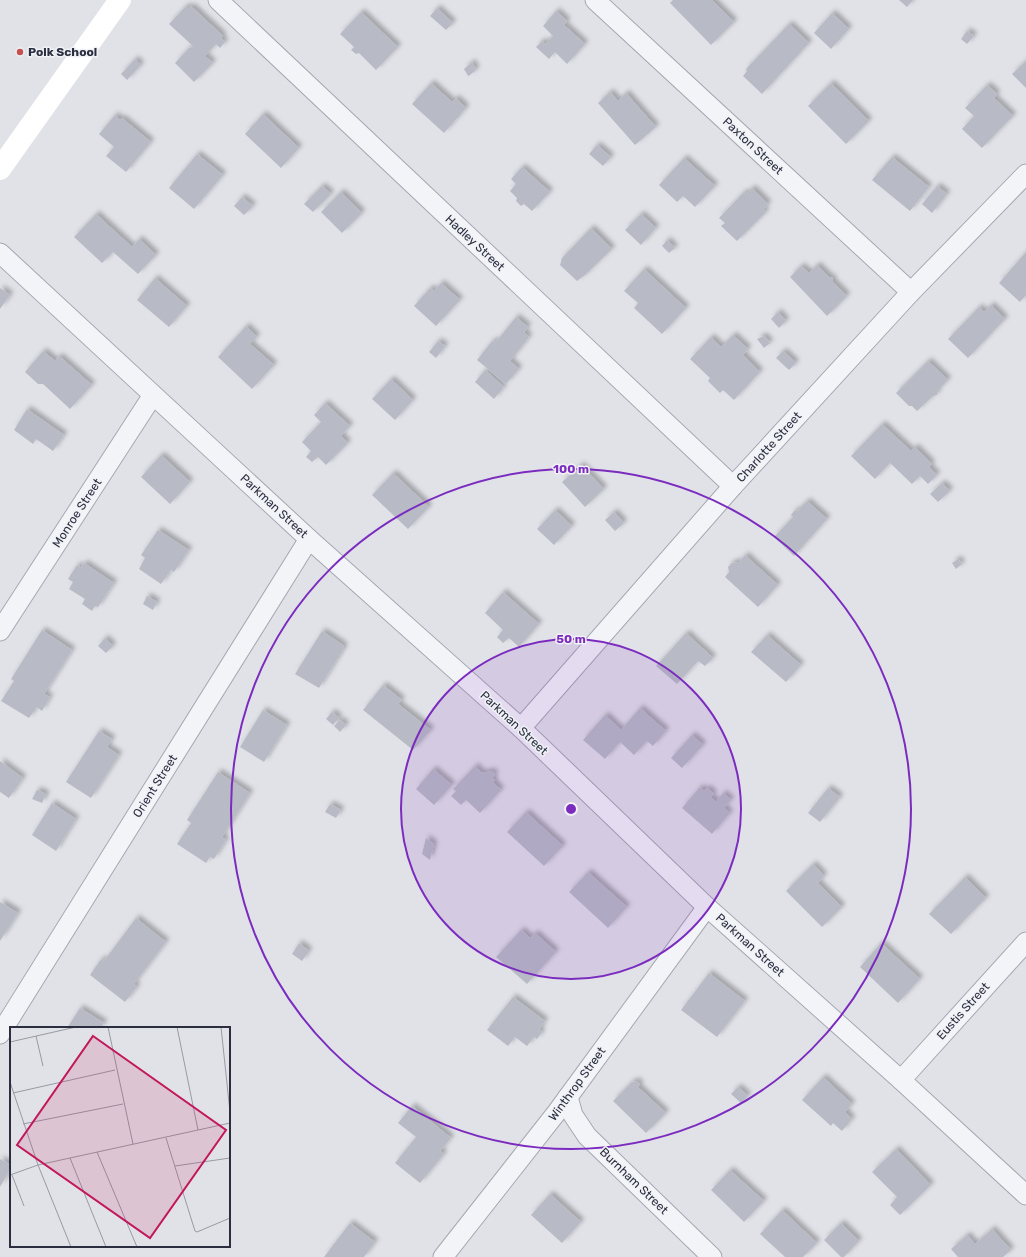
<svg xmlns="http://www.w3.org/2000/svg" width="1026" height="1257" font-family="Rubik,sans-serif">
<style>
.building{fill:#b8bbc5;filter:url(#shadow)}
.lines{fill:none;stroke-linecap:round;stroke-linejoin:round}
.minor-casing{stroke:#a6a8b2;stroke-width:21}
.minor{stroke:#f3f4f7;stroke-width:19}
.secondary{stroke:#fff;stroke-width:22}
.ring{fill:none;stroke:#7b2cbf;stroke-width:2}
.poi-dot{fill:#c4504f;stroke:#f0f2f6;stroke-width:1.5}
.labels{text-anchor:middle;stroke-width:3;stroke-linejoin:round;paint-order:stroke}
.poi-label{font-size:12px;font-weight:bold;fill:#2a2e3f;stroke:#f0f2f6;text-anchor:start}
.street-label{font-size:12px;fill:#2a2e3f;stroke:#f0f2f6}
.inset-road{fill:none;stroke:#989aa4;stroke-width:1}
.view{fill:#c2185b;fill-opacity:0.15;stroke:#c2185b;stroke-width:2}
.inset-edge{fill:none;stroke:#2a2e3f;stroke-width:2}
.centre{fill:#7b2cbf;stroke:#f0f2f6;stroke-width:2}
.ring-label{font-size:12px;text-anchor:middle;font-weight:bold;fill:#7b2cbf;stroke:#f0f2f6;stroke-width:3;stroke-linejoin:round;paint-order:stroke}
</style>
<defs>
<filter id="shadow"><feDropShadow dx="3.5" dy="-3.5" stdDeviation="2" flood-color="#0004"/></filter>
</defs>
<rect width="100%" height="100%" fill="#e1e2e8"/>
<!-- building -->
<g class="building">
<polygon points="673,0 712,0 734,22 711,45 670,3"/>
<polygon points="899,0 913,0 907,7"/>
<polygon points="186,6 189,9 191,6 223,36 221,38 225,42 220,48 216,44 205,56 213,63 194,82 175,63 189,48 194,47 169,24"/>
<polygon points="437,8 453,23 446,30 430,16"/>
<polygon points="556,11 567,21 564,25 585,44 567,64 555,52 549,59 536,47 542,41 545,44 553,36 543,26"/>
<polygon points="361,12 398,47 376,70 359,53 356,54 351,50 354,47 340,34"/>
<polygon points="832,13 849,29 831,49 814,33"/>
<polygon points="789,24 809,43 762,94 743,76 747,71 746,69"/>
<polygon points="967,31 974,36 967,44 961,39"/>
<polygon points="135,59 141,65 127,80 121,74"/>
<polygon points="1026,61 1026,88 1012,74"/>
<polygon points="472,62 476,70 470,75 468,76 464,69"/>
<polygon points="431,83 452,102 456,98 466,108 444,133 412,104"/>
<polygon points="831,83 869,121 846,144 808,106"/>
<polygon points="987,85 997,94 994,98 1013,116 982,148 962,129 974,116 965,108"/>
<polygon points="610,92 618,101 626,93 656,127 635,145 598,103"/>
<polygon points="263,114 299,148 281,168 245,134"/>
<polygon points="115,115 120,120 122,118 151,142 126,172 106,156 114,147 99,134"/>
<polygon points="597,145 611,157 603,166 589,154"/>
<polygon points="197,154 223,175 194,209 169,188"/>
<polygon points="892,157 929,187 910,211 872,180"/>
<polygon points="684,158 715,186 695,207 683,196 677,202 659,185"/>
<polygon points="522,167 550,192 532,211 524,204 521,206 516,201 517,198 510,191 516,184 511,179"/>
<polygon points="322,186 331,194 313,212 304,204"/>
<polygon points="937,186 947,194 932,213 922,204"/>
<polygon points="752,188 768,204 763,210 766,212 737,241 721,226 725,223 719,218 744,192 746,194"/>
<polygon points="341,192 362,213 342,233 321,212"/>
<polygon points="242,197 253,206 244,215 234,206"/>
<polygon points="96,214 132,247 139,239 156,255 138,274 113,252 102,263 74,237"/>
<polygon points="641,214 656,228 641,245 625,230"/>
<polygon points="591,228 612,249 585,275 577,281 560,265 562,258"/>
<polygon points="667,240 675,248 669,253 662,246"/>
<polygon points="1026,252 1026,295 1020,302 999,283"/>
<polygon points="817,265 830,278 832,277 833,282 847,296 827,316 790,277 801,266 809,273"/>
<polygon points="644,269 686,308 662,334 634,308 638,303 624,291"/>
<polygon points="155,278 187,306 169,327 137,300"/>
<polygon points="441,283 460,300 436,326 414,306 430,288 434,291"/>
<polygon points="0,288 10,295 0,309"/>
<polygon points="991,305 1005,319 968,358 948,339 979,307 984,312"/>
<polygon points="778,312 786,321 779,328 771,319"/>
<polygon points="516,317 528,327 524,332 529,337 510,361 519,369 506,384 477,360 493,340 495,343"/>
<polygon points="246,326 257,337 250,344 274,365 252,389 218,357"/>
<polygon points="733,335 748,349 743,355 760,372 734,400 723,390 720,393 708,381 710,378 690,359 711,337 721,347"/>
<polygon points="764,336 770,343 764,348 757,339"/>
<polygon points="438,341 445,346 436,358 429,352"/>
<polygon points="43,351 55,361 59,356 92,385 70,409 43,384 38,384 25,372"/>
<polygon points="783,351 796,363 789,370 776,358"/>
<polygon points="928,361 948,380 937,391 937,395 933,396 917,411 912,406 909,406 896,393"/>
<polygon points="485,370 504,387 494,399 475,382"/>
<polygon points="391,379 413,400 395,420 372,399"/>
<polygon points="325,403 350,426 341,436 348,443 326,465 318,457 312,462 306,457 311,451 302,442 321,422 314,415"/>
<polygon points="27,409 64,435 53,451 36,439 33,444 14,430"/>
<polygon points="882,424 911,451 915,447 932,464 929,467 937,475 928,484 920,476 912,484 890,463 875,479 851,456"/>
<polygon points="161,455 190,482 170,504 141,477"/>
<polygon points="581,465 604,489 585,507 562,482"/>
<polygon points="393,473 429,507 408,529 372,495"/>
<polygon points="942,483 950,491 938,502 930,494"/>
<polygon points="807,501 827,519 794,556 774,537 793,517 791,515 794,511 797,511"/>
<polygon points="555,510 572,526 554,545 537,529"/>
<polygon points="614,512 624,523 615,531 605,520"/>
<polygon points="158,530 189,550 174,572 171,570 161,584 139,569 145,558 141,555"/>
<polygon points="745,555 778,585 758,607 725,577 729,572 728,567 732,563 739,562"/>
<polygon points="958,559 962,564 956,569 952,563"/>
<polygon points="84,563 114,583 98,607 95,606 92,611 82,604 85,599 69,589 73,582 68,579 77,565 81,568"/>
<polygon points="503,592 539,624 519,647 509,638 503,643 497,637 503,630 485,613"/>
<polygon points="147,596 157,602 153,610 143,604"/>
<polygon points="42,630 72,650 44,694 50,697 42,711 37,707 29,718 1,701 14,681 11,679"/>
<polygon points="322,631 343,645 344,648 319,688 295,674"/>
<polygon points="686,633 713,658 705,666 698,661 677,684 656,666"/>
<polygon points="767,635 801,665 786,682 751,652"/>
<polygon points="105,638 113,646 106,653 98,646"/>
<polygon points="383,685 402,700 398,704 431,730 413,750 363,710"/>
<polygon points="640,708 666,731 653,746 647,741 634,755 620,742 605,759 583,740 605,715 621,730"/>
<polygon points="263,710 287,725 264,762 240,747"/>
<polygon points="332,712 339,718 333,725 326,719"/>
<polygon points="340,720 346,725 340,732 334,726"/>
<polygon points="99,731 112,739 107,747 119,755 91,798 66,782"/>
<polygon points="692,735 703,745 682,768 671,758"/>
<polygon points="0,761 23,778 9,798 0,792"/>
<polygon points="475,766 482,773 492,771 495,775 492,778 495,780 493,782 501,790 480,813 466,800 461,805 451,796 456,791 453,789"/>
<polygon points="433,769 452,785 434,805 416,789"/>
<polygon points="218,772 250,793 222,837 226,840 214,859 210,857 206,863 177,844 191,823 187,820"/>
<polygon points="700,787 704,791 707,788 714,794 711,797 716,802 723,793 731,800 724,808 730,813 712,834 682,808"/>
<polygon points="828,788 840,797 820,822 808,813"/>
<polygon points="37,790 46,794 42,803 32,799"/>
<polygon points="52,803 76,819 56,851 32,835"/>
<polygon points="330,804 341,810 336,818 325,812"/>
<polygon points="526,812 563,846 544,866 507,832"/>
<polygon points="426,838 434,844 430,860 422,854"/>
<polygon points="813,864 824,876 818,883 842,907 822,927 786,891"/>
<polygon points="588,872 627,907 608,928 569,892"/>
<polygon points="965,877 986,898 951,934 929,914"/>
<polygon points="0,902 18,913 0,941"/>
<polygon points="136,918 166,942 134,984 137,987 125,1002 90,975 101,959 104,961"/>
<polygon points="521,930 530,938 535,933 556,952 527,984 496,957"/>
<polygon points="299,943 309,951 302,961 292,954"/>
<polygon points="881,943 920,979 898,1003 860,967"/>
<polygon points="709,973 745,1001 717,1037 681,1010"/>
<polygon points="513,997 545,1021 539,1030 542,1032 537,1039 534,1037 527,1046 515,1037 508,1046 487,1030"/>
<polygon points="80,1008 104,1023 101,1028 67,1028"/>
<polygon points="823,1077 852,1104 845,1112 852,1119 842,1131 833,1123 831,1126 802,1100"/>
<polygon points="637,1081 640,1084 638,1087 666,1113 646,1133 613,1101 632,1082"/>
<polygon points="738,1087 748,1096 741,1103 731,1094"/>
<polygon points="412,1106 451,1138 440,1151 444,1154 420,1183 395,1163 416,1137 398,1123"/>
<polygon points="896,1149 931,1185 900,1215 890,1205 897,1197 872,1172"/>
<polygon points="0,1159 11,1165 11,1168 0,1187"/>
<polygon points="730,1170 764,1201 744,1222 711,1190"/>
<polygon points="550,1194 581,1222 562,1243 531,1215"/>
<polygon points="782,1210 817,1243 803,1257 785,1257 760,1234"/>
<polygon points="350,1223 375,1242 364,1257 324,1257"/>
<polygon points="841,1223 859,1241 844,1257 841,1257 824,1240"/>
<polygon points="992,1229 1011,1250 1003,1257 958,1257 951,1249 967,1235 975,1244"/>
</g>
<g class="lines">
<defs>
<g id="minor">
<polyline points="218,0 733,486"/>
<polyline points="595,0 911,292"/>
<polyline points="0,253 309,539 521,728 707,907 901,1080 1026,1195"/>
<polyline points="0,631 153,395"/>
<polyline points="521,728 733,486 911,292 1026,174"/>
<polyline points="0,1034 309,539"/>
<polyline points="901,1080 1026,942"/>
<polyline points="568,1097 573,1115 587,1136 712,1257"/>
<polyline points="443,1257 557,1112 707,907"/>
</g>
</defs>
<!-- minor casing -->
<use href="#minor" class="minor-casing"/>
<!-- minor -->
<use href="#minor" class="minor"/>
<!-- secondary -->
<polyline class="secondary" points="0,169 120,0"/>
</g>
<!-- distance rings -->
<circle cx="571" cy="809" r="170" fill="#7b2cbf" fill-opacity=".12"/>
<g class="ring">
<circle cx="571" cy="809" r="170"/>
<circle cx="571" cy="809" r="340"/>
</g>
<!-- markers -->
<circle class="poi-dot" cx="20" cy="52" r="4"/>
<g class="labels">
<!-- poi labels -->
<g class="poi-label">
<text x="28" y="56">Polk School</text>
</g>
<!-- street labels -->
<g class="street-label">
<text transform="translate(753 146) rotate(43)" y="4">Paxton Street</text>
<text transform="translate(475 243) rotate(43)" y="4">Hadley Street</text>
<text transform="translate(769 447) rotate(-48)" y="4">Charlotte Street</text>
<text transform="translate(274 506) rotate(43)" y="4">Parkman Street</text>
<text transform="translate(77 513) rotate(-57)" y="4">Monroe Street</text>
<text transform="translate(514 723) rotate(43)" y="4">Parkman Street</text>
<text transform="translate(155 786) rotate(-58)" y="4">Orient Street</text>
<text transform="translate(750 945) rotate(42)" y="4">Parkman Street</text>
<text transform="translate(963 1011) rotate(-48)" y="4">Eustis Street</text>
<text transform="translate(577 1084) rotate(-54)" y="4">Winthrop Street</text>
<text transform="translate(634 1181) rotate(44)" y="4">Burnham Street</text>
</g>
</g>
<!-- overview -->
<g transform="translate(10 1027)">
<rect width="220" height="220" fill="#e1e2e8"/>
<path class="inset-road" d="M 98,0 L 123,117M 167,0 L 188,103M 211,0 L 220,85M 26,9 L 33,39M 0,15 L 66,0M 0,55 L 28,138 L 61,220M 3,66 L 105,43M 13,97 L 113,77M 156,111 L 185,204 L 187,205 L 220,191M 87,125 L 127,220M 60,131 L 96,220M 165,139 L 220,131M 0,148 L 28,138 L 220,96M 2,148 L 14,179"/>
<path class="view" d="M 83,9 L 216,103 L 140,211 L 7,118 Z"/>
<rect width="220" height="220" class="inset-edge"/>
</g>
<circle cx="571" cy="809" r="6" class="centre"/>
<g class="ring-label">
<text x="571" y="473">100 m</text>
<text x="571" y="643">50 m</text>
</g>
</svg>
